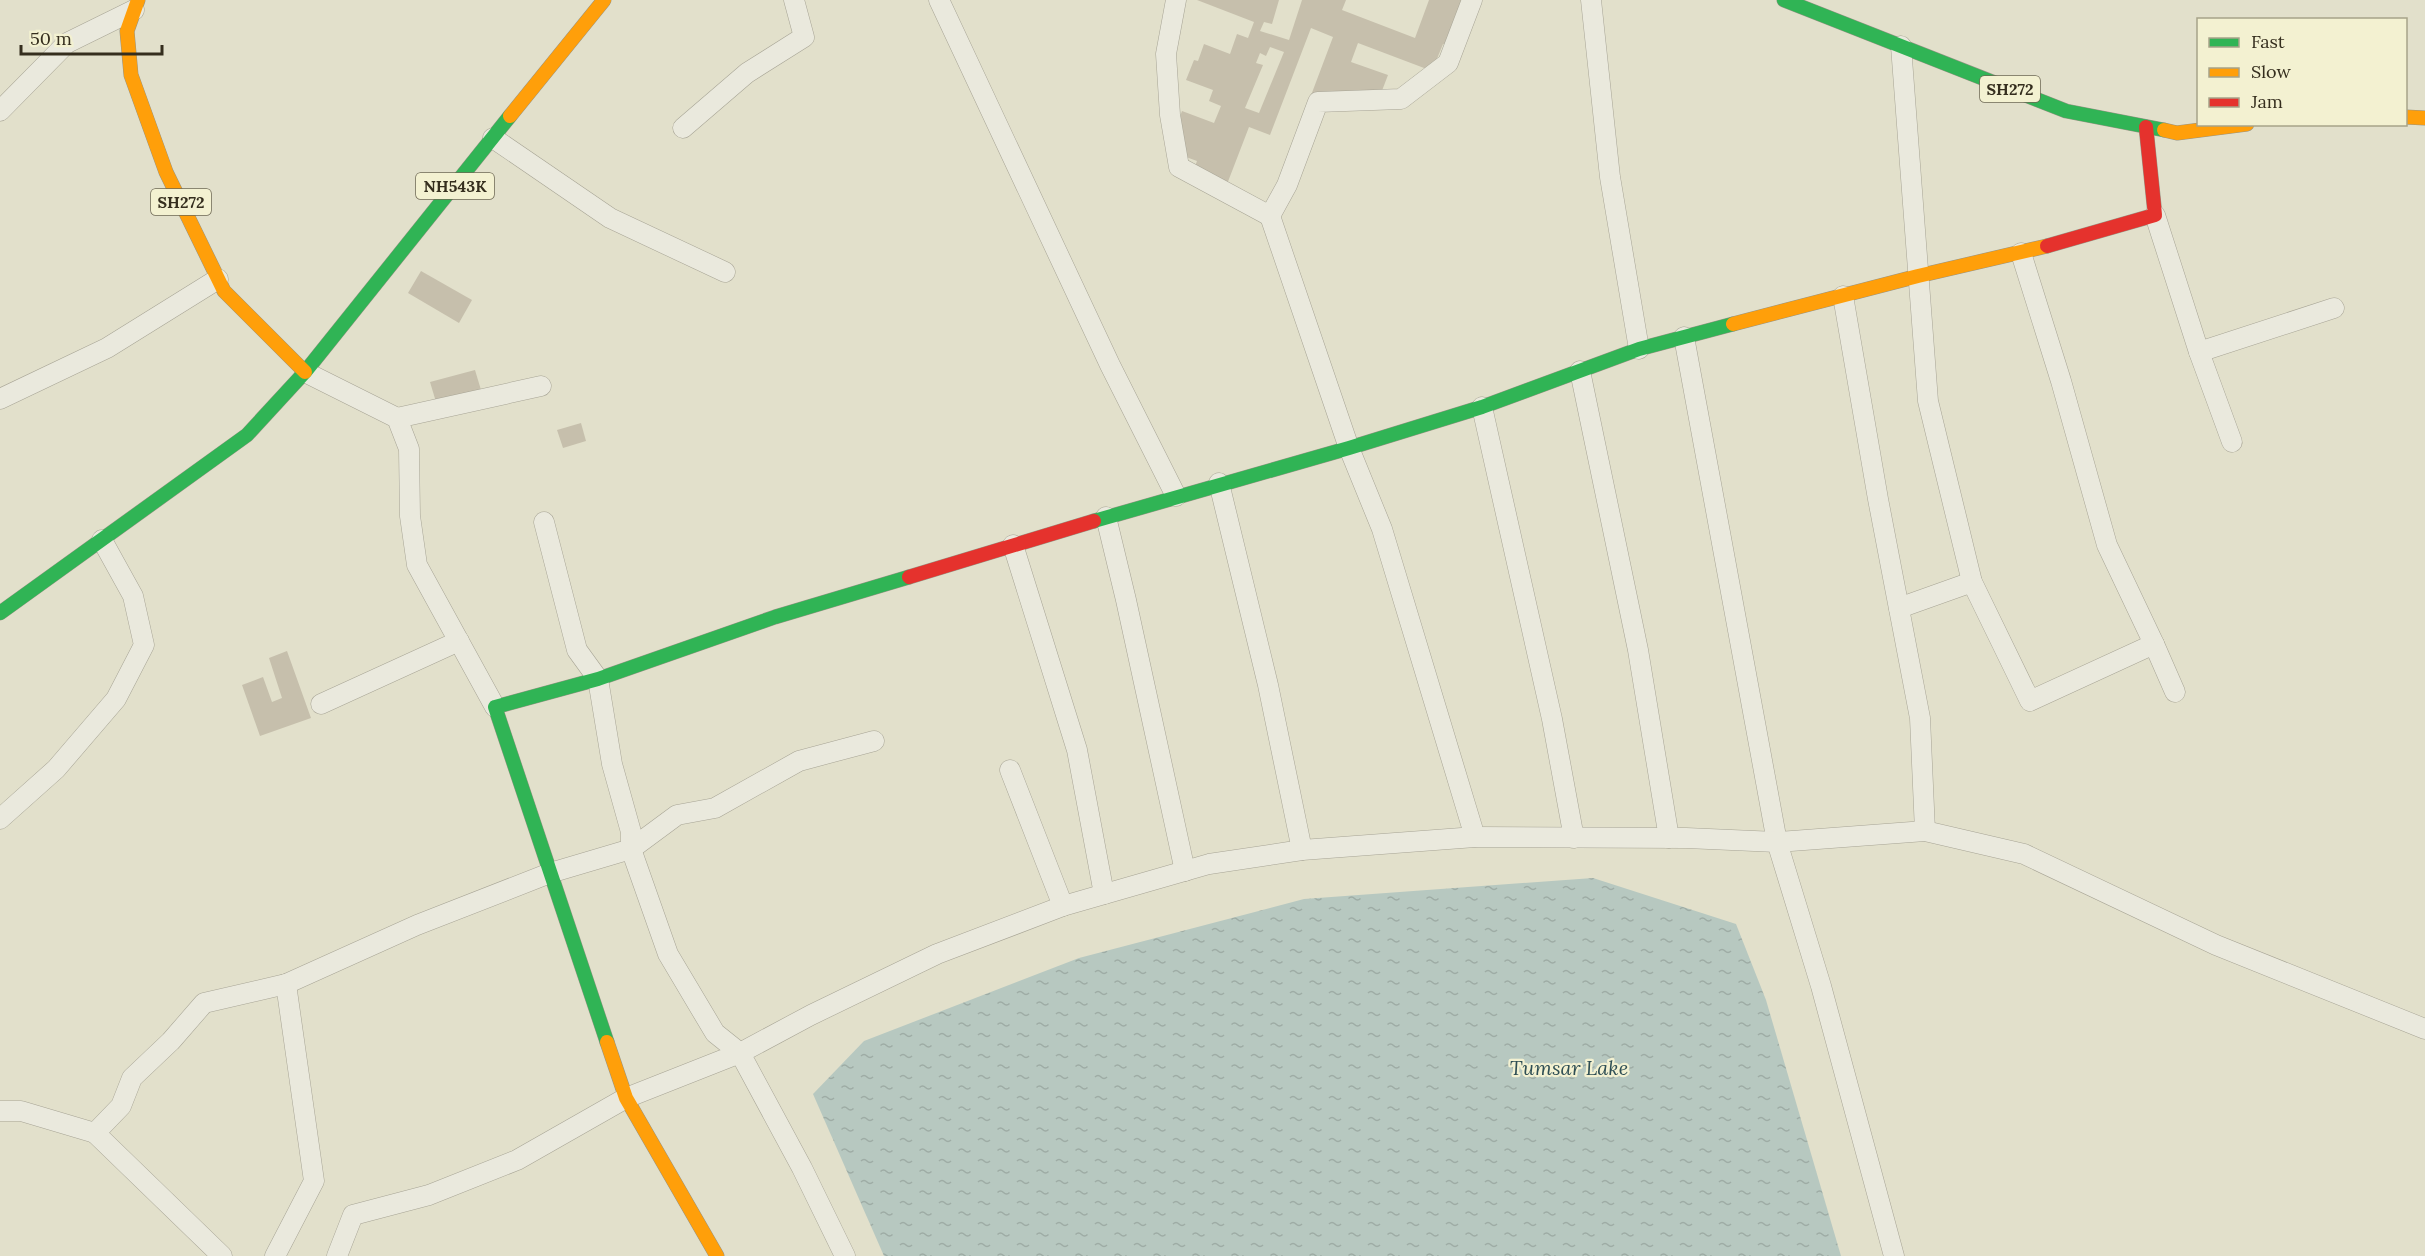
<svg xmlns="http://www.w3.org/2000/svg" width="2425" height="1256" font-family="Lora,serif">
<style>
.water{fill:url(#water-ripples)}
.building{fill:#c6bfac;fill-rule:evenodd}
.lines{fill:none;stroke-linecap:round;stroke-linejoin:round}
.street-casing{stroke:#a7a495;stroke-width:21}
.fast-casing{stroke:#979485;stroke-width:15}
.slow-casing{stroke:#979485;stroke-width:15}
.jam-casing{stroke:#979485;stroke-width:15}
.street{stroke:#eae9dd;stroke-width:20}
.fast{stroke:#30b455;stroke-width:14}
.slow{stroke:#ff9f0a;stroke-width:14}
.jam{stroke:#e5322d;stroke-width:14}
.labels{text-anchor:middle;stroke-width:4.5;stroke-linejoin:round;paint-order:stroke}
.shield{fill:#f3f1d1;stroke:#6e6854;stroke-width:1.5}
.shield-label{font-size:16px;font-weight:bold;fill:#352e1e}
.water-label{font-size:20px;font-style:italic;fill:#2e4e54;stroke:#f3f1d1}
</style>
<defs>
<pattern id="water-ripples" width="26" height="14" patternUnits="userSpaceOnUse" patternTransform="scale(1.5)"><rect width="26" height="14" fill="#b7c8c0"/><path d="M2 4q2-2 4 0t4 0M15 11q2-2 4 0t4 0" fill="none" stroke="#9eaca5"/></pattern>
</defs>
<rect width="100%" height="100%" fill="#e2e0cb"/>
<!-- water -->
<polygon class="water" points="1593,878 1736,924 1766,1000 1841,1256 884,1256 813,1094 864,1041 1079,958 1304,899"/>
<!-- building -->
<g class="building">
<path d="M 1197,0 L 1279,0 L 1272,24 L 1264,22 L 1260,31 L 1289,40 L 1302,0 L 1346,0 L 1342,10 L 1415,38 L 1429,0 L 1471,0 L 1453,48 L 1443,44 L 1432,71 L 1358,43 L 1351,62 L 1388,75 L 1375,109 L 1310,98 L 1333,37 L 1311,28 L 1270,135 L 1249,127 L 1224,192 L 1190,180 L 1197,161 L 1175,153 L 1175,130 L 1182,111 L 1214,123 L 1221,106 L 1209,101 L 1213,90 L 1186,80 L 1194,60 L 1198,61 L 1204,44 L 1230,54 L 1237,34 L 1248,38 L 1254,22 ZM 1270,47 L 1284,52 L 1259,113 L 1245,108 L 1263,65 L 1256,63 L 1260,53 L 1266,56 Z"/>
<polygon points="421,271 472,300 459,323 408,293"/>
<polygon points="475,370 481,390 436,402 430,382"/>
<polygon points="581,423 586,441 563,448 557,430"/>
<polygon points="287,651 311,718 260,736 242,685 263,677 272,702 282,698 269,658"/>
</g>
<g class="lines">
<defs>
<g id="street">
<polyline points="939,0 1110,365 1176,496"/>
<polyline points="1176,0 1166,54 1170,115 1179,167 1270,216"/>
<polyline points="1472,0 1448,63 1401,99 1318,102 1287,185 1270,216 1349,448 1382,529 1475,837"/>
<polyline points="1591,0 1610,177 1639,349"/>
<polyline points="1901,46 1928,401 1972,582 2030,701 2154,644 2107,545 2061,381 2021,253"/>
<polyline points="0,111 67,43 134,10"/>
<polyline points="683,128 747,73 804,37 794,0"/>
<polyline points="493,138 610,218 725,272"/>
<polyline points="2155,215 2199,352 2334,308"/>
<polyline points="1843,296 1878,499 1920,718 1925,831"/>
<polyline points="1684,337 1777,842 1925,831 2024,854 2216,945 2425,1029"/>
<polyline points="2199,352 2232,442"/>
<polyline points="1580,371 1638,650 1669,838"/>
<polyline points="305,372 397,418 409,449 410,516 417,565 495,707"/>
<polyline points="0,399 107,348 218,279"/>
<polyline points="1482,407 1552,719 1574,838"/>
<polyline points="397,418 541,386"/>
<polyline points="1219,483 1268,685 1302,850"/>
<polyline points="1106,517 1126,600 1185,871"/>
<polyline points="1013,545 1077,750 1104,894"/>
<polyline points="1899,608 1972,582"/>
<polyline points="2154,644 2175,692"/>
<polyline points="321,704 459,641"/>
<polyline points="1010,770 1063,906"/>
<polyline points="0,819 56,769 116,699 144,645 133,596 102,540"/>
<polyline points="0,1111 21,1111 95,1133"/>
<polyline points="222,1256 95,1133 121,1106 132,1078 171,1041 204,1003 286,984 417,925 550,873 631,849 677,815 715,808 799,761 874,741"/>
<polyline points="275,1256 314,1181 286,984"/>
<polyline points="337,1256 353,1215 429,1195 517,1160 626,1098 740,1053 715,1033 668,954 631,849 631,832 612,764 598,679 577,650 544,522"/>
<polyline points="845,1256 802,1168 740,1053 811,1015 937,954 1063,906 1209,864 1302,850 1475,837 1686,838 1777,842 1821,986 1894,1256"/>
</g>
<g id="fast">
<polyline points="1784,0 2066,111 2164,130"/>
<polyline points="1094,521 1349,448 1482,407 1639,349 1733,324"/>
<polyline points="0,613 247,435 305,372 510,116"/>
<polyline points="607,1042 495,707 598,679 775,617 909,577"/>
</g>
<g id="slow">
<polyline points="138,0 127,31 131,75 166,172 224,291 305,372"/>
<polyline points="510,116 604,0"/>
<polyline points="2406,117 2425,118"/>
<polyline points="2164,130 2177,133 2247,124"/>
<polyline points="1733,324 1918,276 2047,246"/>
<polyline points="607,1042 626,1098 717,1256"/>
</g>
<g id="jam">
<polyline points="2047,246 2155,215 2146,127"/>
<polyline points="909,577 1094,521"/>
</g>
</defs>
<!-- street casing -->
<use href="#street" class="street-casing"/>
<!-- fast casing -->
<use href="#fast" class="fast-casing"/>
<!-- slow casing -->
<use href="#slow" class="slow-casing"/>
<!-- jam casing -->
<use href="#jam" class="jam-casing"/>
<!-- street -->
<use href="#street" class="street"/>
<!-- fast -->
<use href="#fast" class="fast"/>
<!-- slow -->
<use href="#slow" class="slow"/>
<!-- jam -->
<use href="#jam" class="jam"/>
</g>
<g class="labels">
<!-- shield labels -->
<g class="shield">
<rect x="1980" y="76" width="60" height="26" rx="4.5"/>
<rect x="416" y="173" width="78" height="26" rx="4.5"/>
<rect x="151" y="189" width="60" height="26" rx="4.5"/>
</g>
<g class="shield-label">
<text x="2010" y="95">SH272</text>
<text x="455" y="192">NH543K</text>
<text x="181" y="208">SH272</text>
</g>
<!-- water labels -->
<g class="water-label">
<text x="1569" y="1075">Tumsar Lake</text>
</g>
</g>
<!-- legend -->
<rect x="2197" y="18" width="210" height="108" fill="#f3f1d1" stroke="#a7a389" stroke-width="1.5"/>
<rect x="2209" y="38" width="30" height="9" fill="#30b455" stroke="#a7a389" stroke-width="1.5"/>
<text x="2251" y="48" font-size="18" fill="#352e1e">Fast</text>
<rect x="2209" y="68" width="30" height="9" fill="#ff9f0a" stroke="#a7a389" stroke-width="1.5"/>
<text x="2251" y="78" font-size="18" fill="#352e1e">Slow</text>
<rect x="2209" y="98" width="30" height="9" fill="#e5322d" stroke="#a7a389" stroke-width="1.5"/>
<text x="2251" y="108" font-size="18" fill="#352e1e">Jam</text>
<!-- scale -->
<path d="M21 45v9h141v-9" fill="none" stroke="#352e1e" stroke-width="3"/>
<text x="30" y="45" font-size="18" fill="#352e1e" stroke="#f3f1d1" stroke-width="4.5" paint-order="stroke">50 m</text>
</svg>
